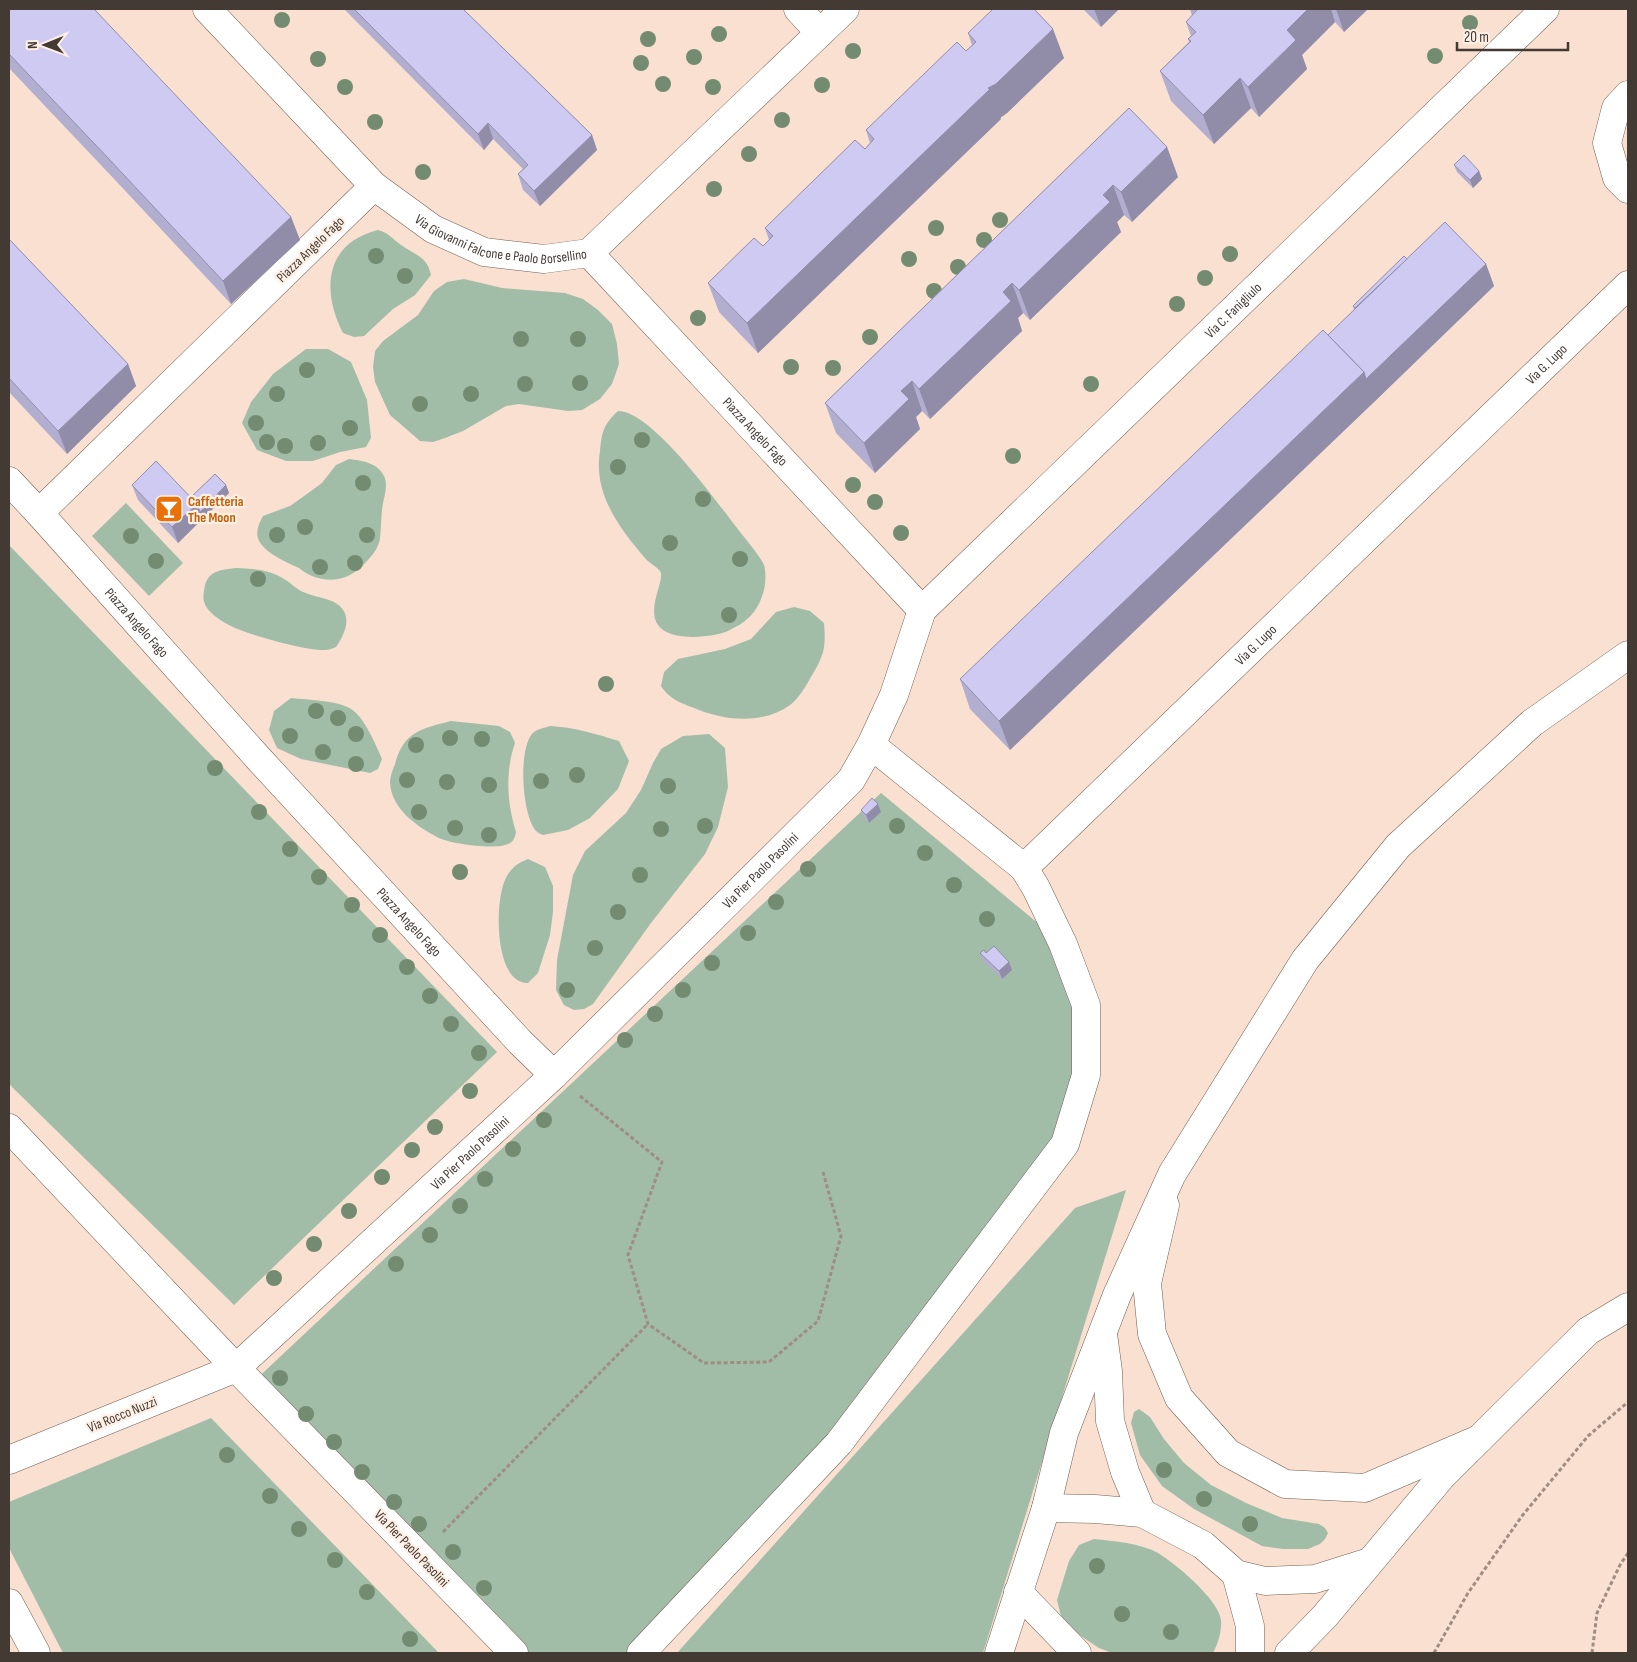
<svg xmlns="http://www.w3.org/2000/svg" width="1637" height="1662" font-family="'Sofia Sans Condensed',sans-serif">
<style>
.green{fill:#a1bda8}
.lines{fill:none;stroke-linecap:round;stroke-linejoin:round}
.minor-casing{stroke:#745f51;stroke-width:29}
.tertiary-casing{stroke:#745f51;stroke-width:29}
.path{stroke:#9f8d83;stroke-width:3;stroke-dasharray:4 2.5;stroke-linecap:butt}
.minor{stroke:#fff;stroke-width:28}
.tertiary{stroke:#fff;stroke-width:28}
.tree{fill:#728b71}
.wall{fill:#b2aed0}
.shaded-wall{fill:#918da9}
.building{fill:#cfcaf2;stroke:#918da9}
.labels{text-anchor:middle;stroke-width:4.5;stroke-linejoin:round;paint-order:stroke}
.street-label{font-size:14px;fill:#443a34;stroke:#fff0e6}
.food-label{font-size:14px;font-weight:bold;fill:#c56008;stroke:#fff0e6;text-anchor:start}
</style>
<rect width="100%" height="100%" fill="#f9e0d1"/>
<!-- green -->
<g class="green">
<path d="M 378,230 C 391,234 391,238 401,245 C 415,255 427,256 431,275 L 415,295 L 393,309 L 364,336 L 354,337 L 343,333 C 321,290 325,243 378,230 Z"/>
<polygon points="464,279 502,288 565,293 583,299 598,310 612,324 617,344 619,364 612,384 600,399 582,410 568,411 519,404 506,406 463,431 445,438 433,442 420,441 390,415 375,382 373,367 375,351 383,341 418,315 434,291 447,282"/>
<polygon points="306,349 328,349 351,362 367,400 371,438 366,447 340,452 313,461 286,461 257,450 242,423 251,402 273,374"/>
<path d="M 618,411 C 652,411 716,501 737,528 C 743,536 761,557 764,565 C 769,583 761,609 746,620 C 742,624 735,627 730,630 C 714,638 669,642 658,625 C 646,608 666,579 660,571 C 656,566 649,563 645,558 C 619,528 593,493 600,451 C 602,432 603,425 618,411 Z"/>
<path d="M 349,459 C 362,461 377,462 384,476 C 389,486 383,499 382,510 C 381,518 381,537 379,543 C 376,551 371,557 366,562 C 351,579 333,584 312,576 C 307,574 303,571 299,568 C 290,564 281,560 272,554 C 256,542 253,534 263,516 L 290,506 L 300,499 L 322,483 L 336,465 Z"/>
<polygon points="126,503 183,563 149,596 92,536"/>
<polygon points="9,545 497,1052 234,1305 9,1084"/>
<path d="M 236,568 C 253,569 269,569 284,579 C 291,583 296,589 303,592 C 312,596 321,597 329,600 C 354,609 348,630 336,647 C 333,648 329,650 325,650 C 306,651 249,635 231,626 C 223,622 208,613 205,604 C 202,599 204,591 205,585 C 210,570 221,570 236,568 Z"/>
<path d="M 794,607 L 810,611 L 824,623 C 826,649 824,655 811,677 C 806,686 799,698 790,705 C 764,724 727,721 699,710 C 682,703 671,701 661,686 L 664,672 L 678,659 L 725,649 L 751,639 L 776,612 Z"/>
<path d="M 291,698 C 307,700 343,700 355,712 C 366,722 376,745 382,759 L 378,769 L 370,773 L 301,759 L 277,748 L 269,730 L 274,711 Z"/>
<path d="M 451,721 L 499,726 L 510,732 L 515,743 C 505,772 507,803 516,832 C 515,838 513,842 508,844 C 496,850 449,844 437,837 C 416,826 391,808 390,782 C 390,777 393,769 395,764 C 404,731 421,729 451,721 Z"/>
<path d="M 550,726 C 573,727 596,734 619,741 L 629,761 L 618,789 L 590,818 L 568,830 L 543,835 C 541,834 538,833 536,831 C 522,815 518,750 532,734 C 536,729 544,728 550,726 Z"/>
<polygon points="709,734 725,748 728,787 718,827 705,854 651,923 593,1004 584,1009 574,1010 564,1005 556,990 557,960 573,875 585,851 626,813 641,790 653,763 661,749 683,736"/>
<polygon points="881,793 1063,944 1086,1005 1065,1144 839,1443 641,1653 514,1653 251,1384"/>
<path d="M 528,859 L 545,867 L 553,886 L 553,912 L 550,935 L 538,973 L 528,983 C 493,984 494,896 507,876 C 512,867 518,863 528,859 Z"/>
<polygon points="1126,1190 983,1653 677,1653 1075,1208"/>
<polygon points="1139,1409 1150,1417 1164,1439 1184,1463 1211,1485 1246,1503 1282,1518 1319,1524 1325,1528 1328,1533 1325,1539 1320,1544 1308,1549 1283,1549 1262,1546 1194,1509 1162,1486 1140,1455 1131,1423 1134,1412"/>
<polygon points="211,1418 439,1653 63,1653 9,1548 9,1502"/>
<path d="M 1094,1539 C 1114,1541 1140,1543 1158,1553 C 1175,1563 1219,1600 1221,1620 C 1222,1630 1218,1644 1213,1653 L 1112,1653 L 1099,1648 L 1075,1632 L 1061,1616 L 1057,1600 L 1069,1561 L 1079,1545 Z"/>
</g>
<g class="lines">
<defs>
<g id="minor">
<path id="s1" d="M 207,9 L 374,186 L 433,229 L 484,252 L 544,259 L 589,253 L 845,9"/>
<polyline points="798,9 820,33"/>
<polyline points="1628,95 1616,108 1607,143 1617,178 1628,189"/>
<path id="s2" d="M 374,186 L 39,513 L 259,759 L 520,1042 L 554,1075"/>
<path id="s3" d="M 589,253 L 922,610"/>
<polyline points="9,481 39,513"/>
<path id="s4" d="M 871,745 L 1024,868 L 1628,285"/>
<polyline points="9,1128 236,1368 9,1460"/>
<polyline points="1165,1205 1147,1283 1152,1334 1179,1398 1228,1453 1285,1484 1365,1488 1479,1439"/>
<polyline points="1103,1334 1108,1371 1110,1421 1125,1472 1142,1513"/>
<polyline points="1046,1508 1095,1509 1142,1513 1203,1545 1236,1574 1265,1581 1315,1579 1369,1562"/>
<polyline points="1236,1574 1250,1626 1250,1653"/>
<polyline points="1018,1592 1077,1653"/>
<polyline points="9,1603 36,1653"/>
<path id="s5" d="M 514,1653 L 236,1368 L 554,1075 L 851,780 L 871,745 L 894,695 L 922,610 L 1545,9"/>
<polyline points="641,1653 839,1443 1065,1144 1086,1075 1086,1005 1063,944 1036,888 1024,868"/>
</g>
<g id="tertiary">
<polyline points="999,1653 1046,1508 1064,1433 1117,1295 1172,1174 1305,960 1398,846 1532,723 1628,655"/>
<polyline points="1289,1653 1325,1616 1442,1476 1588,1331 1628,1307"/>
</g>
</defs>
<!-- minor casing -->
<use href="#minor" class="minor-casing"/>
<!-- tertiary casing -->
<use href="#tertiary" class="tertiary-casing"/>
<!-- path -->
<g class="path">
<polyline points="580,1096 662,1162 628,1255 648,1324 704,1363 769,1362 818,1321 841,1236 823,1172"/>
<polyline points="443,1532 648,1324"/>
<polyline points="1434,1653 1468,1593 1522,1516 1588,1436 1628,1402"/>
<polyline points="1592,1653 1597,1613 1620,1565 1628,1553"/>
</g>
<!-- minor -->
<use href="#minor" class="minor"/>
<!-- tertiary -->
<use href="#tertiary" class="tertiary"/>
</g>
<!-- trees -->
<g class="tree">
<circle cx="282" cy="20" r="8"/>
<circle cx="1470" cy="23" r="8"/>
<circle cx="719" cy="34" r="8"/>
<circle cx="648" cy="39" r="8"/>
<circle cx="853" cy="51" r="8"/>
<circle cx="1435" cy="56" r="8"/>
<circle cx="694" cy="57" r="8"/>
<circle cx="318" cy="59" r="8"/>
<circle cx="641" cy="63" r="8"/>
<circle cx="663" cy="84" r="8"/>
<circle cx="822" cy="85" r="8"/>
<circle cx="345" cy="87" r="8"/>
<circle cx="713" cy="87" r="8"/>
<circle cx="782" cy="120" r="8"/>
<circle cx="375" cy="122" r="8"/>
<circle cx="749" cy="154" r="8"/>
<circle cx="423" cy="172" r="8"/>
<circle cx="714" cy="189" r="8"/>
<circle cx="1000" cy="220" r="8"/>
<circle cx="936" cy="228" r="8"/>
<circle cx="984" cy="240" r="8"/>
<circle cx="1230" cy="254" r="8"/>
<circle cx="376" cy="256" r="8"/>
<circle cx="909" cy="259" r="8"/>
<circle cx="958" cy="267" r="8"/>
<circle cx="405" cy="276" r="8"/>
<circle cx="1205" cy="278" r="8"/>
<circle cx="934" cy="291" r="8"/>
<circle cx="1177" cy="304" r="8"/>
<circle cx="698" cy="318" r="8"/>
<circle cx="870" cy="337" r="8"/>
<circle cx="521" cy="339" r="8"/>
<circle cx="578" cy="339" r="8"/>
<circle cx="791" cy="367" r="8"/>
<circle cx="833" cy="368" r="8"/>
<circle cx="307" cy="370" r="8"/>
<circle cx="580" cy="383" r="8"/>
<circle cx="525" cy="384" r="8"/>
<circle cx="1091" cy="384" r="8"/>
<circle cx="277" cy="394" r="8"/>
<circle cx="471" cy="394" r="8"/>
<circle cx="420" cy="404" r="8"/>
<circle cx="256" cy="423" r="8"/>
<circle cx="350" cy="428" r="8"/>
<circle cx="642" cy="440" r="8"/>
<circle cx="267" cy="442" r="8"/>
<circle cx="318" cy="443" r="8"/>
<circle cx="285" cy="446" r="8"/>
<circle cx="1013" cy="456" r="8"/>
<circle cx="618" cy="467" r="8"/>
<circle cx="363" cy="483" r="8"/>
<circle cx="853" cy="485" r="8"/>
<circle cx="703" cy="499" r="8"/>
<circle cx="875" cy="502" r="8"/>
<circle cx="305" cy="527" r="8"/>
<circle cx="901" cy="533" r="8"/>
<circle cx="277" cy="535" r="8"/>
<circle cx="367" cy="535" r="8"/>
<circle cx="131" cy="536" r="8"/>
<circle cx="670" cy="543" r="8"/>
<circle cx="740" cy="559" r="8"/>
<circle cx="156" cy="561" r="8"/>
<circle cx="355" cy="563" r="8"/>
<circle cx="320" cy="567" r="8"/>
<circle cx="258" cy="579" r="8"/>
<circle cx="729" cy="615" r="8"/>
<circle cx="606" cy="684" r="8"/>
<circle cx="316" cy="711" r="8"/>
<circle cx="338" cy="718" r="8"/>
<circle cx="356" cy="734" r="8"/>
<circle cx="290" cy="736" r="8"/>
<circle cx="450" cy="738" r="8"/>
<circle cx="482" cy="739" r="8"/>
<circle cx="416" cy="745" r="8"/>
<circle cx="323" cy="752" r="8"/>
<circle cx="356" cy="764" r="8"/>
<circle cx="215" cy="768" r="8"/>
<circle cx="577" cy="775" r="8"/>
<circle cx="407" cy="780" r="8"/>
<circle cx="541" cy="781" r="8"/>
<circle cx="447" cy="782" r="8"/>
<circle cx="489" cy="785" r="8"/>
<circle cx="668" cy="786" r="8"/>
<circle cx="259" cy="812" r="8"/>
<circle cx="419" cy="812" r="8"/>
<circle cx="705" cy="826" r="8"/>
<circle cx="897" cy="826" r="8"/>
<circle cx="455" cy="828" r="8"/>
<circle cx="661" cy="829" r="8"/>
<circle cx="489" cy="835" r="8"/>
<circle cx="290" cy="849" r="8"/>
<circle cx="925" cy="853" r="8"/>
<circle cx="808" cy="869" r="8"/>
<circle cx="460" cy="872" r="8"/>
<circle cx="640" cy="875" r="8"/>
<circle cx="319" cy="877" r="8"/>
<circle cx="954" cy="885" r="8"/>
<circle cx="776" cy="902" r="8"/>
<circle cx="352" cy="905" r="8"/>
<circle cx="618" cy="912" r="8"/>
<circle cx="987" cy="919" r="8"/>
<circle cx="748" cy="933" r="8"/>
<circle cx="380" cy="935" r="8"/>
<circle cx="595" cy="948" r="8"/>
<circle cx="712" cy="963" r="8"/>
<circle cx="407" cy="967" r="8"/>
<circle cx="567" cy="990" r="8"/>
<circle cx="683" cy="990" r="8"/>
<circle cx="430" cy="996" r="8"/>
<circle cx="655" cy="1014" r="8"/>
<circle cx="451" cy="1024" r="8"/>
<circle cx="625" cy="1040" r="8"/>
<circle cx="479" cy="1053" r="8"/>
<circle cx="470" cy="1091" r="8"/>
<circle cx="544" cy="1120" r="8"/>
<circle cx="435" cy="1127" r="8"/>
<circle cx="513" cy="1149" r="8"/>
<circle cx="412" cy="1150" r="8"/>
<circle cx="382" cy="1177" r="8"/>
<circle cx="485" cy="1179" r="8"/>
<circle cx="460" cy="1206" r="8"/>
<circle cx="349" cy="1211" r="8"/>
<circle cx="430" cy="1235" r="8"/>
<circle cx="314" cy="1244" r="8"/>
<circle cx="396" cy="1264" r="8"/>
<circle cx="274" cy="1278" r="8"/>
<circle cx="280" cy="1378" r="8"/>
<circle cx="306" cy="1414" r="8"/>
<circle cx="334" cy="1442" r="8"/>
<circle cx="227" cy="1455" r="8"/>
<circle cx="1164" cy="1470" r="8"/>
<circle cx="362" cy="1472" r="8"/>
<circle cx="270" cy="1496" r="8"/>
<circle cx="1204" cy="1499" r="8"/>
<circle cx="394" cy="1502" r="8"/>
<circle cx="419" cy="1524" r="8"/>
<circle cx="1250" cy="1524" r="8"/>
<circle cx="299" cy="1529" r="8"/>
<circle cx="453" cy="1552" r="8"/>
<circle cx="335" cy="1560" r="8"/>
<circle cx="1097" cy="1566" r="8"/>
<circle cx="484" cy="1588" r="8"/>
<circle cx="367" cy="1592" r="8"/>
<circle cx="1122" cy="1614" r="8"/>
<circle cx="1171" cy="1632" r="8"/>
<circle cx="410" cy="1639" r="8"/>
</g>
<!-- wall -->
<g class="wall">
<polygon points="9,9 291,217 300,240 231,304 117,182 9,68"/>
<polygon points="344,9 463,9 592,135 597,150 540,206 523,190 518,174 523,169 493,139 484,150"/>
<polygon points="1083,9 1119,9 1101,27"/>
<polygon points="1190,9 1368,9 1344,32 1335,22 1302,55 1307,69 1259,117 1251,108 1214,144 1171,101 1160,71 1189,42 1188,39 1191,36 1186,22 1192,16"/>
<polygon points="968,33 1064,58 1007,113 1000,118 1001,119 758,353 719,312 708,283 763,246 769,240 765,228 865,149 870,143 866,130 966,51 972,45"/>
<polygon points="1129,108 1167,147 1178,177 1132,222 1124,215 1117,222 1121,232 1030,320 1023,313 1018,318 1022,331 930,419 922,411 916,417 920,429 875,473 836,433 825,403"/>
<polygon points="1454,165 1479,171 1482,179 1473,188 1457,172"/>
<polygon points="9,239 128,364 136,386 67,454 9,392"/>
<polygon points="1407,259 1486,264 1494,286 1374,402 1010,750 970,709 960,679 1328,335 1354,310 1353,306"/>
<polygon points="132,485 191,497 226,485 229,493 178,543 138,500"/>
<polygon points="878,804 881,812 869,823 864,817 861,810"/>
<polygon points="980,953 986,953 1009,962 1012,970 1002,979 983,961"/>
</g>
<!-- shaded-wall -->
<g class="shaded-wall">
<polygon points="1094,9 1119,9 1101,27"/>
<polygon points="1308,9 1331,9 1335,22 1302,55 1307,69 1259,117 1248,87 1287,30"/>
<polygon points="1336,9 1368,9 1344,32"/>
<polygon points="1053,29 1064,58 1007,113 1000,118 1001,119 758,353 747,323 988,88"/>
<polygon points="1240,78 1251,108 1214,144 1203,115"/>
<polygon points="488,123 493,139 484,150 478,134"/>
<polygon points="592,135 597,150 540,206 534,191"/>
<polygon points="1167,147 1178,177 1132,222 1121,192"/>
<polygon points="1479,171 1482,179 1473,188 1470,180"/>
<polygon points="1113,185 1124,215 1117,222 1121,232 1030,320 1019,290"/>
<polygon points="291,217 300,240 231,304 223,281"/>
<polygon points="1486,264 1494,286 1374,402 1010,750 999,721 1364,372"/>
<polygon points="1012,283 1023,313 1018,318 1022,331 930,419 919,389 1003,292"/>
<polygon points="128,364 136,386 67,454 58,431"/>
<polygon points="912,381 922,411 916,417 920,429 875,473 864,443 901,391"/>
<polygon points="226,485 229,493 178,543 172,527 197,504"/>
<polygon points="878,804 881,812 869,823 866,815"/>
<polygon points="1009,962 1012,970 1002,979 999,971"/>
</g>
<!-- building -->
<g class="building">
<polygon points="9,9 94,9 291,217 223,281 109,159 9,54"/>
<polygon points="354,9 463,9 592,135 534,191 518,174 528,165 514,150 488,123 478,134"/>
<polygon points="993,9 1034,9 1053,29 996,84 988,88 990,89 747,323 708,283 754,238 763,246 773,236 765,228 855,140 865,149 874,139 866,130 957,42 966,51 976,42 968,33"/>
<polygon points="1195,9 1308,9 1287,30 1296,40 1248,87 1240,78 1203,115 1160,71 1191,41 1188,39 1196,32 1186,22 1197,10"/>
<polygon points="1129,108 1167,147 1121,192 1113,185 1103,195 1110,202 1019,290 1012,283 1003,292 1011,301 919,389 912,381 901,391 909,399 864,443 825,403"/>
<polygon points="1464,155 1479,171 1470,180 1454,165"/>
<polygon points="1445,222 1486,264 1366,379 1364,372 1328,335"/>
<polygon points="9,239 128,364 58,431 9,378"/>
<polygon points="1404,256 1407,259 1355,308 1353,306"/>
<polygon points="1323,330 1364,372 999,721 960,679"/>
<polygon points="156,461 197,504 172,527 132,485"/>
<polygon points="215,474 226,485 200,512 197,504 191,497"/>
<polygon points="872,798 878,804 866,815 861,810"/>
<polygon points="994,946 1009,962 999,971 980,953 984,950 986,953"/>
</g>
<!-- icons -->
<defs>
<symbol id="bar-square" viewBox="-11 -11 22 22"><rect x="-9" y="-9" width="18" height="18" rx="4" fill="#e8710a" stroke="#fff0e6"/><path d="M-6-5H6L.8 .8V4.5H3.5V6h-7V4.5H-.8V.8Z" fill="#fff"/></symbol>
</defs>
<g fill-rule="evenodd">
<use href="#bar-square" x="153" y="493" width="32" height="32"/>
</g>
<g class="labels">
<!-- street labels -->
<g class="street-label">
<text dy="5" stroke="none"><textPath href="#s1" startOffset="386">Via Giovanni Falcone e Paolo Borsellino</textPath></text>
<text transform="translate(310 249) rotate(-44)" y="5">Piazza Angelo Fago</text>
<text dy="5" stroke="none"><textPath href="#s5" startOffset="1866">Via C. Fanigliulo</textPath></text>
<text dy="5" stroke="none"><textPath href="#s4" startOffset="922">Via G. Lupo</textPath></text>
<text dy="5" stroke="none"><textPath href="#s3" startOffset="244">Piazza Angelo Fago</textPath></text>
<text dy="5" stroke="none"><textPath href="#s2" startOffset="615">Piazza Angelo Fago</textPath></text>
<text dy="5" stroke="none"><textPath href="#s4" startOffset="518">Via G. Lupo</textPath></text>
<text dy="5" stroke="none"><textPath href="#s5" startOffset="1121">Via Pier Paolo Pasolini</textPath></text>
<text dy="5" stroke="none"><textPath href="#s2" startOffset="1020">Piazza Angelo Fago</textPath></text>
<text dy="5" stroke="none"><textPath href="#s5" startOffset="716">Via Pier Paolo Pasolini</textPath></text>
<text transform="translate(122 1414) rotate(-22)" y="5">Via Rocco Nuzzi</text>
<text transform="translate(412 1548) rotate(46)" y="5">Via Pier Paolo Pasolini</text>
</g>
<!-- food labels -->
<g class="food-label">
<text x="188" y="506">Caffetteria<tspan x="188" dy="16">The Moon</tspan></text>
</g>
</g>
<!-- border -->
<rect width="1637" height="1662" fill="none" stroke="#443a34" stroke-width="20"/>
<!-- north arrow -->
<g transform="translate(45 45) rotate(269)" stroke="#fff0e6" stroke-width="4" paint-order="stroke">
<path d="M0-4L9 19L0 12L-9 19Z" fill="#443a34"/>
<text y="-8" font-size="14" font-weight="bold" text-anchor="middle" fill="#443a34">N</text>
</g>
<!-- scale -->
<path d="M1457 42v8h111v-8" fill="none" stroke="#443a34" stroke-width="2.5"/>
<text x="1464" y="42" font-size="15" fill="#443a34" stroke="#fff0e6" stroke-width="4" paint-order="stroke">20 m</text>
</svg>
